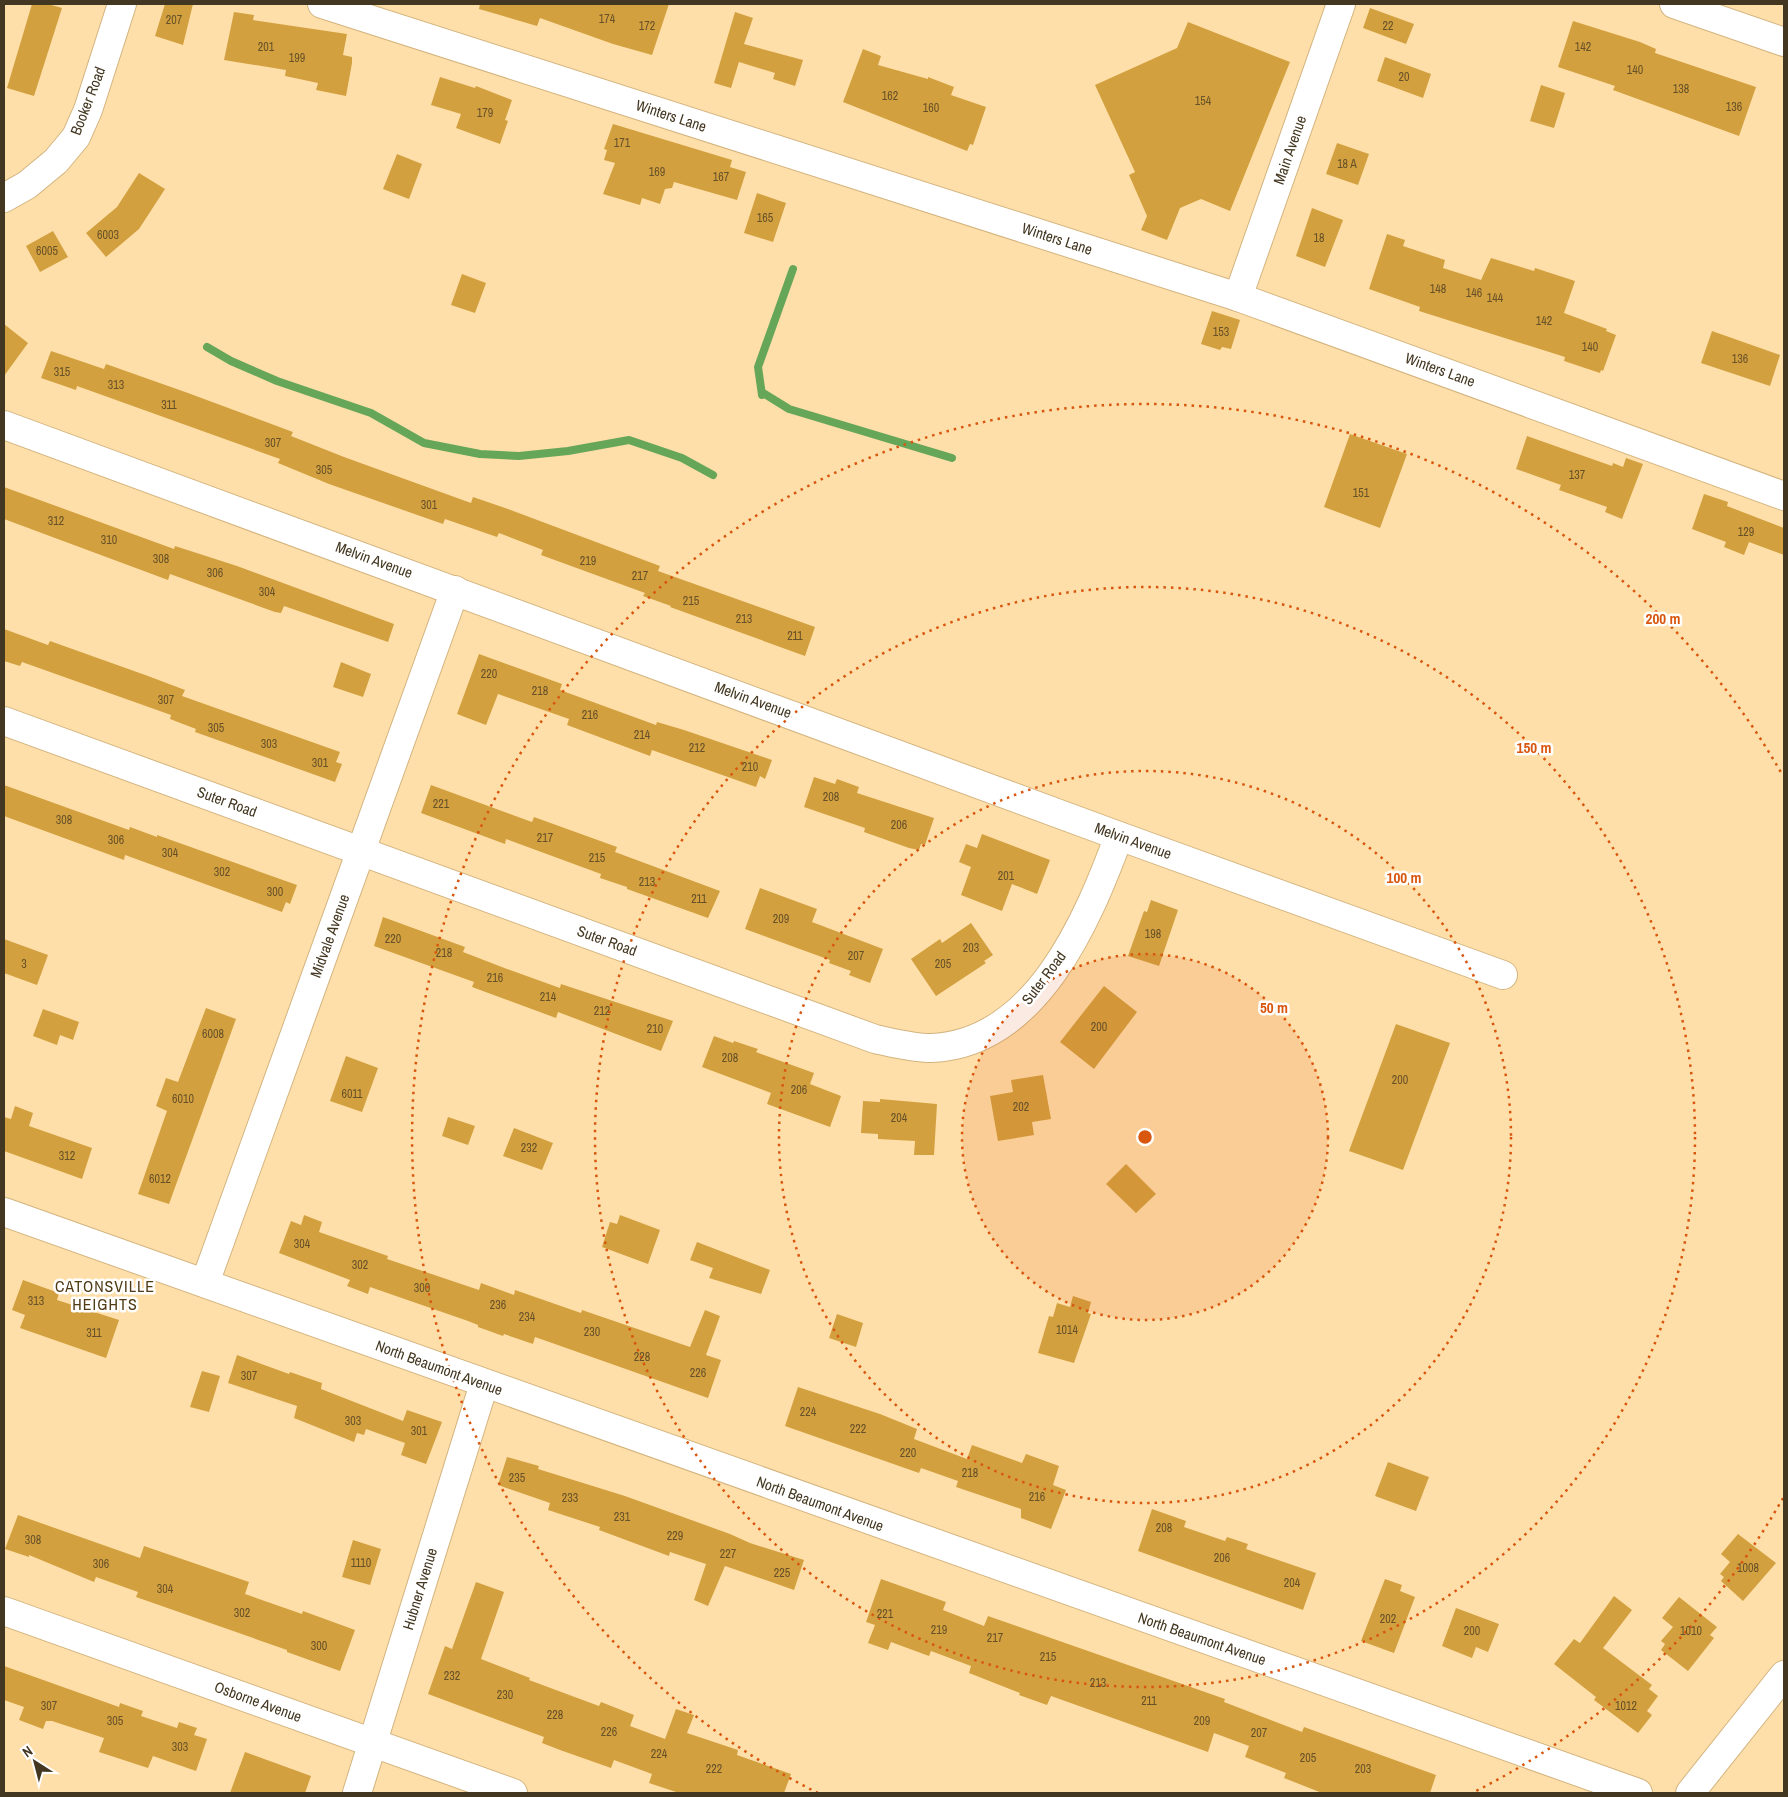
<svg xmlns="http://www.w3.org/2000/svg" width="1788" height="1797" font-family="'Archivo Narrow',sans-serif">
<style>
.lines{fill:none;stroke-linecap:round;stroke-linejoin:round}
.stream{stroke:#66a659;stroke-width:8}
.building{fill:#d3a03f}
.minor-casing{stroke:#d3b47f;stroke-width:30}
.major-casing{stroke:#d3b47f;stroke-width:30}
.minor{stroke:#fff;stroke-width:28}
.major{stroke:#fff;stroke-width:28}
.ring{fill:none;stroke:#d8560e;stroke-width:2.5;stroke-dasharray:2.5 5}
.labels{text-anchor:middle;stroke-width:5;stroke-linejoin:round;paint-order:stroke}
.number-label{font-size:12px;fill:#675128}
.street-label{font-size:15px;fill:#433721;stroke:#fff}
.neighbourhood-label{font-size:16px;letter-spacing:1px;fill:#4f3a13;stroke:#fff}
.centre{fill:#d8560e;stroke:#fff;stroke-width:2.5}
.ring-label{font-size:15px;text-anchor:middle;font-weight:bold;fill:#d8560e;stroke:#fff;stroke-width:5;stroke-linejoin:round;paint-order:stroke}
</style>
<rect width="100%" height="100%" fill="#ffdfa9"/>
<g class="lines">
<!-- stream -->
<g class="stream">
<polyline points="207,347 231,361 277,381 371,413 424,443 480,454 519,456 568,451 629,440 682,458 713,475"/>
<polyline points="763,393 789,409 952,458"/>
<polyline points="762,395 758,367 793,269"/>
</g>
</g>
<!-- building -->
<g class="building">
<polygon points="32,4 48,4 62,8 34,96 7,88"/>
<polygon points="165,4 193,4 183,45 155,36"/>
<polygon points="480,4 669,4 652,55 613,44 540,18 537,26 479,9"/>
<polygon points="1370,8 1414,24 1406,44 1363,28"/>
<polygon points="234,12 254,15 253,20 347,34 343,55 352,57 352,63 346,96 316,90 318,83 285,76 286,70 224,60"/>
<polygon points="735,12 753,18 744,44 803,60 795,86 773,79 775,73 739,62 731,88 714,83"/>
<polygon points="1573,21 1640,42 1656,49 1655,53 1756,87 1739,136 1613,90 1615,86 1558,67"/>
<polygon points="1188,22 1290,62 1230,211 1201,199 1180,208 1167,240 1141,230 1147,216 1129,175 1135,172 1095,85 1177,48"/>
<polygon points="863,49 881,56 878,65 928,79 928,77 954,87 951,95 986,107 973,145 970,144 967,151 843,102"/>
<polygon points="1385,57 1431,74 1423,98 1377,81"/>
<polygon points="440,77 475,88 476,86 512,100 505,120 508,121 500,144 456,128 461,114 431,105"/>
<polygon points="1541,85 1565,93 1554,128 1530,121"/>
<polygon points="613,124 732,160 730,167 746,172 737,200 674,182 672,188 665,189 660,204 642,198 640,205 603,194 615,163 604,160 607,150 604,149"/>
<polygon points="1337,143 1369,154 1358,185 1326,174"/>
<polygon points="397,154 422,164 409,199 383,189"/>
<polygon points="139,173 165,189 139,229 106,257 86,233 117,207"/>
<polygon points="757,193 786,203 773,242 744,233"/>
<polygon points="1312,208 1343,220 1325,267 1296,256"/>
<polygon points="53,231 68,257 40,272 26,246"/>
<polygon points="1387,234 1405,240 1403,246 1445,260 1443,268 1481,280 1491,258 1534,271 1535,268 1575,281 1564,313 1607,329 1606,331 1616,335 1603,371 1601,370 1600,373 1564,361 1565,357 1419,311 1420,307 1369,289"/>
<polygon points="462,274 486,283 475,313 451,305"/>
<polygon points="1212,311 1240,320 1231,349 1222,347 1220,350 1201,344"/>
<polygon points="4,324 28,343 4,376"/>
<polygon points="1712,331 1780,355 1770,386 1701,363"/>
<polygon points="51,351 104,369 106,364 188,393 293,432 291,436 344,457 471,503 473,497 508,509 660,566 658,571 815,627 805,656 670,607 671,606 643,596 645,593 541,555 543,550 499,533 497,537 445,519 443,524 329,484 278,463 280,459 77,386 76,390 41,378"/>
<polygon points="1350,434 1407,454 1380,528 1324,507"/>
<polygon points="1527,436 1612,466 1613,463 1623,467 1626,458 1643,464 1622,519 1605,512 1607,507 1559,490 1561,485 1516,469"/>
<polygon points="4,487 174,549 175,546 237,566 394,624 388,642 284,606 281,613 275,612 170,574 168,580 4,519"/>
<polygon points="1704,494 1728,502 1727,506 1784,528 1784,555 1749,542 1744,555 1724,547 1726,542 1692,529"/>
<polygon points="4,629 48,645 50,641 148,676 185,690 182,696 340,752 336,762 342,764 335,782 195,732 196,729 170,719 171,715 22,662 20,666 4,661"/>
<polygon points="479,654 562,684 560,690 656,725 657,722 684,730 772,760 765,779 760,776 756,787 652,750 650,756 567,725 569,719 498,694 486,725 457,714"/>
<polygon points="341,662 371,674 363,697 333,687"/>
<polygon points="814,777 835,784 837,779 859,787 857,793 934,818 925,845 921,844 919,850 909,848 864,832 865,828 804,807"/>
<polygon points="4,785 129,830 130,827 157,837 157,835 297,885 290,904 286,902 282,912 125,855 124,860 4,816"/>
<polygon points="431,785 532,822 534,817 617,847 615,852 720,891 708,918 627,889 627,887 600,878 601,874 506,839 505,844 421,813"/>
<polygon points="982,834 1050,860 1037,894 1012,884 1002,911 961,895 971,867 959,862 966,844 977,848"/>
<polygon points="760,888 817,909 812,922 883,949 870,983 849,975 851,971 829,963 830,960 745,929"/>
<polygon points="1151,900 1178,910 1159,966 1128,956 1144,911 1147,912"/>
<polygon points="383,917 465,947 463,952 507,969 560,988 561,984 673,1021 661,1051 558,1012 556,1018 472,987 474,982 374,946"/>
<polygon points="971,923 993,955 984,961 986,963 936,996 911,959 940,939 942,943"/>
<polygon points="4,939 48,955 37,985 4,973"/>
<polygon points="1104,986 1137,1012 1094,1069 1060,1042"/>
<polygon points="206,1008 236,1019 169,1204 138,1194 167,1111 156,1106 166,1078 178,1082"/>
<polygon points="43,1009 79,1022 73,1040 60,1035 57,1045 33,1036"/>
<polygon points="1396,1024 1450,1043 1403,1170 1349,1151"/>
<polygon points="714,1036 733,1043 734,1041 758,1049 756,1052 814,1073 810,1084 841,1096 830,1127 767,1104 771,1093 702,1067"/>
<polygon points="346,1056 378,1068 362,1112 330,1101"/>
<polygon points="1043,1075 1051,1119 1032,1122 1034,1135 998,1141 990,1096 1013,1092 1011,1080"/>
<polygon points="880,1099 937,1104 934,1155 914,1155 915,1141 878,1139 878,1134 861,1133 863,1101 880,1102"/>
<polygon points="15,1106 33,1113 29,1126 92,1148 82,1179 4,1151 4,1117 11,1119"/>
<polygon points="448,1117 475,1126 468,1145 442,1136"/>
<polygon points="514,1128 553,1143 542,1170 503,1156"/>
<polygon points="1126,1164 1156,1194 1136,1213 1106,1184"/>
<polygon points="304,1215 322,1222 319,1232 388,1256 387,1259 479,1290 481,1283 514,1295 515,1290 581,1313 582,1310 690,1347 705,1310 720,1316 706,1355 721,1360 708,1398 535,1337 533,1344 504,1334 503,1336 478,1327 478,1325 468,1321 370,1287 368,1294 347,1286 350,1280 279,1253 291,1221 301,1225"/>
<polygon points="620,1215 660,1230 648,1264 602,1247 610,1222 617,1224"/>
<polygon points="697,1242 770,1270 761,1294 709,1278 713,1268 690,1260"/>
<polygon points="23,1280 59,1293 57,1300 119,1320 106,1358 20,1328 25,1315 12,1310"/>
<polygon points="1073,1296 1091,1302 1088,1313 1091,1314 1074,1363 1038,1353 1049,1316 1053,1317 1057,1303 1070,1307"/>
<polygon points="837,1314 863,1323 856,1347 829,1338"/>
<polygon points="237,1355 289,1374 290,1372 322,1383 321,1389 403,1421 407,1410 442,1422 426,1464 401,1455 405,1443 366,1429 364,1435 357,1433 354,1442 294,1418 297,1406 228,1383"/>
<polygon points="202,1371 220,1376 209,1412 190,1407"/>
<polygon points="798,1387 880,1414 917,1429 914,1439 967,1459 972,1445 1022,1463 1026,1454 1059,1466 1053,1485 1066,1490 1051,1529 1021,1518 1021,1509 956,1487 958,1481 921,1468 919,1473 785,1426"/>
<polygon points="507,1457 539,1466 538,1469 625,1496 730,1534 750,1543 804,1560 794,1590 725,1566 708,1606 694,1600 706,1564 670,1552 669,1556 599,1530 600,1527 548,1510 550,1503 498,1485"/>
<polygon points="1388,1462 1429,1477 1416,1511 1375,1496"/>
<polygon points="1152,1509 1186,1521 1184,1527 1225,1541 1227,1537 1248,1544 1246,1549 1316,1573 1303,1610 1138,1551"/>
<polygon points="18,1515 140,1558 144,1546 249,1582 245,1594 302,1614 303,1611 355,1630 340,1671 287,1652 287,1650 136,1597 138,1592 96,1577 94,1582 29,1555 29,1557 5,1549"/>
<polygon points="1738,1534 1776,1563 1743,1601 1721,1581 1724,1577 1720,1574 1730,1562 1721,1554"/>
<polygon points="353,1540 381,1549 370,1585 342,1577"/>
<polygon points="881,1579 946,1602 943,1610 984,1626 988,1616 1225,1699 1224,1702 1302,1732 1304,1727 1436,1775 1430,1793 1322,1793 1284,1778 1286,1773 1245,1757 1249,1746 1214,1733 1208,1752 1051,1696 1047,1705 1019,1695 1020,1693 969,1673 971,1666 931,1651 929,1656 891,1642 888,1650 868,1643 875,1625 866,1622"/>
<polygon points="1385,1579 1402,1585 1400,1591 1415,1597 1394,1653 1361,1641"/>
<polygon points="476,1582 504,1592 481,1659 530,1678 529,1680 599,1706 601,1702 634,1715 630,1726 665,1739 676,1709 694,1715 687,1733 738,1750 737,1755 791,1774 784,1793 679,1793 649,1783 652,1774 614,1760 611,1768 560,1750 542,1743 544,1737 428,1694 445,1646 452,1649"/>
<polygon points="1614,1596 1632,1610 1603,1648 1652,1685 1649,1689 1658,1696 1647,1711 1652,1715 1638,1733 1594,1700 1596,1697 1554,1664 1574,1639 1580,1643"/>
<polygon points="1679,1597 1717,1627 1710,1635 1714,1638 1688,1671 1661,1650 1665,1644 1661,1641 1673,1627 1662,1618"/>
<polygon points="1456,1608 1499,1624 1488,1652 1476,1647 1472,1658 1442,1646"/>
<polygon points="4,1666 119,1707 120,1703 143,1711 141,1716 177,1728 179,1722 197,1728 194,1735 207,1739 196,1771 153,1756 148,1768 99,1752 104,1738 52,1721 46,1721 43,1729 19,1720 24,1707 4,1700"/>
<polygon points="245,1752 311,1776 305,1793 230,1793"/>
</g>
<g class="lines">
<defs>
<g id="minor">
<polyline points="322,4 1238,297 1784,496"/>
<polyline points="1674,4 1784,42"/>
<polyline points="4,198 27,185 56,161 76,137 88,110 122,4"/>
<polyline points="1238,297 1341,4"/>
<polyline points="4,425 1119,836 1503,975"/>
<path d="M 4,721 L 875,1039 C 894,1043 912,1048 931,1048 C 1037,1044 1088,919 1119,836"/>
<polyline points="4,1212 1638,1793"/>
<polyline points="205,1283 455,590"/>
<polyline points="4,1611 513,1793"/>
<polyline points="357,1793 484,1384"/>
</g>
<polyline id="major" points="1690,1793 1784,1675"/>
</defs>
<!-- minor casing -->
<use href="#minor" class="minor-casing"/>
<!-- major casing -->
<use href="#major" class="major-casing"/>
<!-- minor -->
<use href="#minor" class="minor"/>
<!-- major -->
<use href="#major" class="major"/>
</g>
<!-- distance rings -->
<circle cx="1145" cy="1137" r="183" fill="#d8560e" fill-opacity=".12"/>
<g class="ring">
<circle cx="1145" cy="1137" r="183"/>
<circle cx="1145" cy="1137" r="366"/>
<circle cx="1145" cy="1137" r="550"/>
<path d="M1783 1498A733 733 0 0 1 1472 1793M818 1793A733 733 0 1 1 1783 776"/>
</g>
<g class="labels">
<!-- number labels -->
<g class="number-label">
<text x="607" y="23">174</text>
<text x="174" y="24">207</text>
<text x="647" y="30">172</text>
<text x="1388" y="30">22</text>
<text x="266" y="51">201</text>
<text x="1583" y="51">142</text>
<text x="297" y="62">199</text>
<text x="1635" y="74">140</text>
<text x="1404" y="81">20</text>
<text x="1681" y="93">138</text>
<text x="890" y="100">162</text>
<text x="1203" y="105">154</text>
<text x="1734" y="111">136</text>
<text x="931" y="112">160</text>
<text x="485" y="117">179</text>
<text x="622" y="147">171</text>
<text x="1347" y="168">18 A</text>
<text x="657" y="176">169</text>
<text x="721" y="181">167</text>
<text x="765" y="222">165</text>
<text x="108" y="239">6003</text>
<text x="1319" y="242">18</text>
<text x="47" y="255">6005</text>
<text x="1438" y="293">148</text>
<text x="1474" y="297">146</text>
<text x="1495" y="302">144</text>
<text x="1544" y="325">142</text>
<text x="1221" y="336">153</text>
<text x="1590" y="351">140</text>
<text x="1740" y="363">136</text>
<text x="62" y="376">315</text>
<text x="116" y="389">313</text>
<text x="169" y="409">311</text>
<text x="273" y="447">307</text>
<text x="324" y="474">305</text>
<text x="1577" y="479">137</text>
<text x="1361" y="497">151</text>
<text x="429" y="509">301</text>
<text x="56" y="525">312</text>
<text x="1746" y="536">129</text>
<text x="109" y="544">310</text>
<text x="161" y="563">308</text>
<text x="588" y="565">219</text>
<text x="215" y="577">306</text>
<text x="640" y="580">217</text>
<text x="267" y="596">304</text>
<text x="691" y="605">215</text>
<text x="744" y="623">213</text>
<text x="795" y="640">211</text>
<text x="489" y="678">220</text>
<text x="540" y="695">218</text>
<text x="166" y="704">307</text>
<text x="590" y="719">216</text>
<text x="216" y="732">305</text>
<text x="642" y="739">214</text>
<text x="269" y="748">303</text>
<text x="697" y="752">212</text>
<text x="320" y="767">301</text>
<text x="750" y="771">210</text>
<text x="831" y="801">208</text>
<text x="441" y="808">221</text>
<text x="64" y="824">308</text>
<text x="899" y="829">206</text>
<text x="545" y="842">217</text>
<text x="116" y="844">306</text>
<text x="170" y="857">304</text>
<text x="597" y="862">215</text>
<text x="222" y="876">302</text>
<text x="1006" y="880">201</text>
<text x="647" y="886">213</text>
<text x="275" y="896">300</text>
<text x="699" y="903">211</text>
<text x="781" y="923">209</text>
<text x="1153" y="938">198</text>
<text x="393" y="943">220</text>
<text x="971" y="952">203</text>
<text x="444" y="957">218</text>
<text x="856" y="960">207</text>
<text x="24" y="968">3</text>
<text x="943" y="968">205</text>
<text x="495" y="982">216</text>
<text x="548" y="1001">214</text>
<text x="602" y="1015">212</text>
<text x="1099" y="1031">200</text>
<text x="655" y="1033">210</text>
<text x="213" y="1038">6008</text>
<text x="730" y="1062">208</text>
<text x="1400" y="1084">200</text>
<text x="799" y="1094">206</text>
<text x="352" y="1098">6011</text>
<text x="183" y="1103">6010</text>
<text x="1021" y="1111">202</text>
<text x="899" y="1122">204</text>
<text x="529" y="1152">232</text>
<text x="67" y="1160">312</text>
<text x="160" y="1183">6012</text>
<text x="302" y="1248">304</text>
<text x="360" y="1269">302</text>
<text x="422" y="1292">300</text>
<text x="36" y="1305">313</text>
<text x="498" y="1309">236</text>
<text x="527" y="1321">234</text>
<text x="1067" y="1334">1014</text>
<text x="592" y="1336">230</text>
<text x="94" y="1337">311</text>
<text x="642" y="1361">228</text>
<text x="698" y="1377">226</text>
<text x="249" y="1380">307</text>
<text x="808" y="1416">224</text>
<text x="353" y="1425">303</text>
<text x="858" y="1433">222</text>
<text x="419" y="1435">301</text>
<text x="908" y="1457">220</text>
<text x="970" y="1477">218</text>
<text x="517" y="1482">235</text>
<text x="1037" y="1501">216</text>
<text x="570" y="1502">233</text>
<text x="622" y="1521">231</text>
<text x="1164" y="1532">208</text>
<text x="675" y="1540">229</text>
<text x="33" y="1544">308</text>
<text x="728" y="1558">227</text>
<text x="1222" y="1562">206</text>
<text x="361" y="1567">1110</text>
<text x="101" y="1568">306</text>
<text x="1748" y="1572">1008</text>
<text x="782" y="1577">225</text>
<text x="1292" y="1587">204</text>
<text x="165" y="1593">304</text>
<text x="242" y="1617">302</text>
<text x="885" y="1618">221</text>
<text x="1388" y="1623">202</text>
<text x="939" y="1634">219</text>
<text x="1472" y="1635">200</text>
<text x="1691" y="1635">1010</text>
<text x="995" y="1642">217</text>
<text x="319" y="1650">300</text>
<text x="1048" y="1661">215</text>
<text x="452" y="1680">232</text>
<text x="1098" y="1687">213</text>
<text x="505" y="1699">230</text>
<text x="1149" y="1705">211</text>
<text x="49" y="1710">307</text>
<text x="1626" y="1710">1012</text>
<text x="555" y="1719">228</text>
<text x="115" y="1725">305</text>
<text x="1202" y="1725">209</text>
<text x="609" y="1736">226</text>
<text x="1259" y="1737">207</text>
<text x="180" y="1751">303</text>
<text x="659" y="1758">224</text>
<text x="1308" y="1762">205</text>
<text x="714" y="1773">222</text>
<text x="1363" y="1773">203</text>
</g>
<!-- street labels -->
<g class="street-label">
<text transform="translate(88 101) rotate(-69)" y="5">Booker Road</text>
<text transform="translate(671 116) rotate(18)" y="5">Winters Lane</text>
<text transform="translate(1290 150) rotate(-71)" y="5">Main Avenue</text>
<text transform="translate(1057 239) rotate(18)" y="5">Winters Lane</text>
<text transform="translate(1440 370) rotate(20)" y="5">Winters Lane</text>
<text transform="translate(374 560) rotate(20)" y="5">Melvin Avenue</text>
<text transform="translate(753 700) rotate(20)" y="5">Melvin Avenue</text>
<text transform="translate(227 802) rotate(20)" y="5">Suter Road</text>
<text transform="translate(1133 841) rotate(20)" y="5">Melvin Avenue</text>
<text transform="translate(330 936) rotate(-70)" y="5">Midvale Avenue</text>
<text transform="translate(607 941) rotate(20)" y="5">Suter Road</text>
<text transform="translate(1044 978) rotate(-53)" y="5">Suter Road</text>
<text transform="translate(439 1368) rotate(20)" y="5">North Beaumont Avenue</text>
<text transform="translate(820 1504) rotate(20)" y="5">North Beaumont Avenue</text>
<text transform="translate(420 1589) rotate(-73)" y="5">Hubner Avenue</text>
<text transform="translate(1202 1639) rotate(19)" y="5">North Beaumont Avenue</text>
<text transform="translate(258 1702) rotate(20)" y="5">Osborne Avenue</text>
</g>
<!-- neighbourhood labels -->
<g class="neighbourhood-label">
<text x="105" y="1292">CATONSVILLE<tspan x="105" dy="18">HEIGHTS</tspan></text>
</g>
</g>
<circle cx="1145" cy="1137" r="8" class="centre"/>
<g class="ring-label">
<text x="1663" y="624">200 m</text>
<text x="1534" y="753">150 m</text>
<text x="1404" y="883">100 m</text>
<text x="1274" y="1013">50 m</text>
</g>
<!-- border -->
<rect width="1788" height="1797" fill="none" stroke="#433721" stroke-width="10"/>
<!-- north arrow -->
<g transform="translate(35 1762) rotate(324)" stroke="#ffffff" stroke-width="4" paint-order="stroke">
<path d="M0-4L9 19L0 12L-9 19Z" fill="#433721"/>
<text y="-8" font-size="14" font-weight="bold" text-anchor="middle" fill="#433721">N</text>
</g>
</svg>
